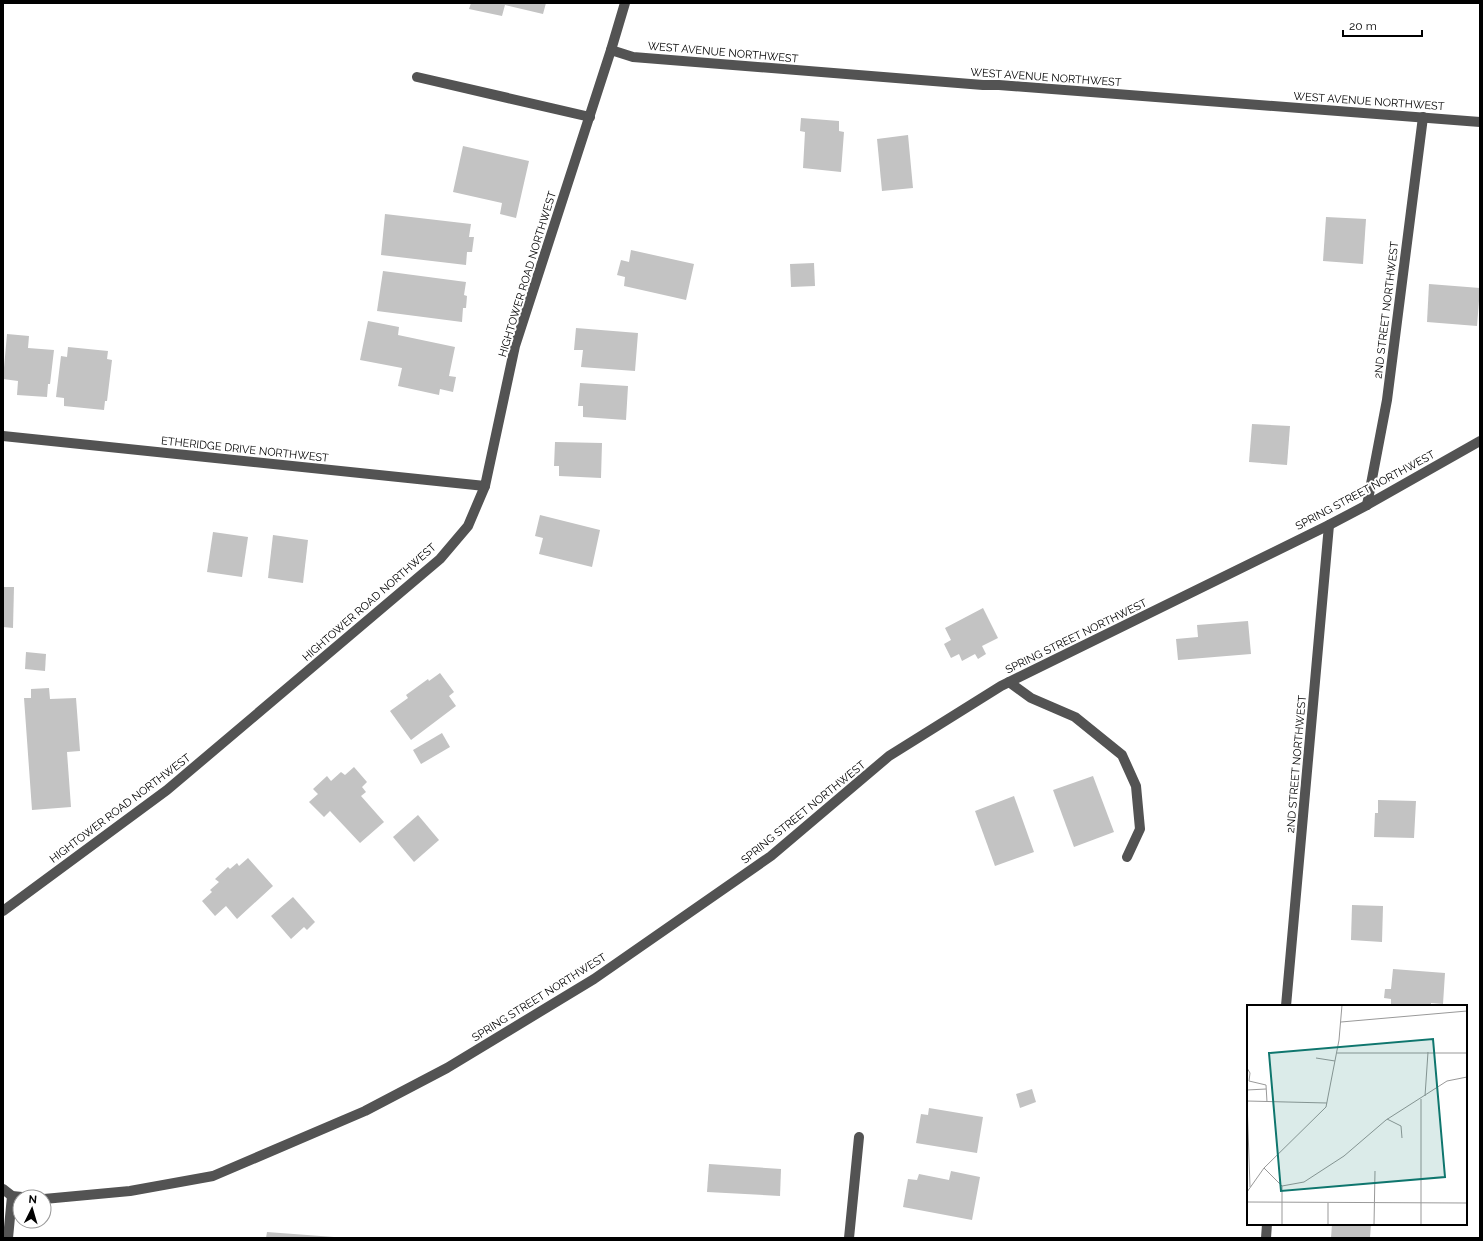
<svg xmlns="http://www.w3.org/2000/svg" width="1483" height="1241" font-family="Raleway,sans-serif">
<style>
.building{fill:#c3c3c3}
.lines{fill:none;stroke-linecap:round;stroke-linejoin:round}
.minor{stroke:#535353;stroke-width:10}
.labels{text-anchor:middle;stroke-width:4;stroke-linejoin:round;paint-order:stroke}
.street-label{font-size:11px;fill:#000;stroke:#fff}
.inset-road{fill:none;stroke:#999;stroke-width:1}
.view{fill:#0f766e;fill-opacity:0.15;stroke:#0f766e;stroke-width:2}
.inset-edge{fill:none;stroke:#000;stroke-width:2}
</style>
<rect width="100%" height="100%" fill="#fff"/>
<!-- building -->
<g class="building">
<polygon points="471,3 546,3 543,14 505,5 502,16 469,9"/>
<polygon points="801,118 839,121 839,131 844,132 841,172 803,168 805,132 800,131"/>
<polygon points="908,135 913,188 882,191 877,139"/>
<polygon points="463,146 529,161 516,218 500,214 502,203 453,192"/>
<polygon points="385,214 471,224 469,237 474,237 472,252 467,252 466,265 381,255"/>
<polygon points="1326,217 1366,219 1363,264 1323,261"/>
<polygon points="631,250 694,264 686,300 624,286 625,277 617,275 621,260 629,262"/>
<polygon points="814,263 815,286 791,287 790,264"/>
<polygon points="383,271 466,282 464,295 467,296 466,308 463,308 462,322 377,311"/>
<polygon points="1429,284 1480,288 1477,326 1427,322"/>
<polygon points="368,321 399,327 398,335 455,347 449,376 456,377 453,392 440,389 439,395 398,386 402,368 360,360"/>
<polygon points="576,328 638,333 635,371 581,367 583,350 574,350"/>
<polygon points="7,334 29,336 28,348 54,350 50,384 48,384 47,397 17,395 18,381 3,379"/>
<polygon points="68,347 108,351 107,359 112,360 107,401 105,401 104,410 64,406 64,398 56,397 61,356 67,357"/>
<polygon points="580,383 628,386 626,420 583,417 583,406 578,406"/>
<polygon points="1252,424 1290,426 1287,465 1249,462"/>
<polygon points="555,442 602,443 601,478 559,476 559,466 554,466"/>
<polygon points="540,515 600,530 592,567 539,554 543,538 535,536"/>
<polygon points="213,532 248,537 242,577 207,572"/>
<polygon points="273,535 308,540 303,583 268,578"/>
<polygon points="3,587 14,587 13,628 3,627"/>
<polygon points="983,608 998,638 982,646 986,654 978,659 975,654 962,661 959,654 951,658 944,644 951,640 945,628"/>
<polygon points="1248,621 1251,654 1178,660 1176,639 1198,637 1197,625"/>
<polygon points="26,652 46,654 45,671 25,669"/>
<polygon points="440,673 454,692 449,696 456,706 411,740 390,711 408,698 406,695 428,679 429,681"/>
<polygon points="49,688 50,699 76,698 80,751 67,752 71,807 32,810 24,698 31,698 31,689"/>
<polygon points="442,733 450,747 421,764 413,750"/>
<polygon points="354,767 367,782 362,787 366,792 361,796 384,822 360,843 330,811 324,817 309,802 318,794 313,789 327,776 331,781 341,772 345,775"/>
<polygon points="1093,776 1114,832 1074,847 1053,790"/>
<polygon points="1014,796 1034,852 995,866 975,811"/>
<polygon points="1378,800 1416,801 1414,838 1374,837 1375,813 1378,813"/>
<polygon points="418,815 439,840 414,862 393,837"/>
<polygon points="248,858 273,886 237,919 226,906 215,916 202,901 212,892 210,890 219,882 215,879 228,867 230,869 237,863 239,866"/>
<polygon points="293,897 315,922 307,930 304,927 291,939 271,916"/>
<polygon points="1352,905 1383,906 1382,942 1351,940"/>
<polygon points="1393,969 1445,973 1443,1004 1431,1003 1431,1006 1391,1006 1391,999 1384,998 1385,989 1391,989"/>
<polygon points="1032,1089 1036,1102 1020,1108 1016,1094"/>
<polygon points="929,1108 983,1117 977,1153 916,1143 921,1114 928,1115"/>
<polygon points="709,1164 781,1169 780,1196 707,1192"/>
<polygon points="951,1171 980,1177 972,1220 903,1207 908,1179 917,1180 919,1174 949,1180"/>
<polygon points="1332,1224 1371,1224 1370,1238 1331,1238"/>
<polygon points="267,1232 334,1237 334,1238 266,1238"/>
</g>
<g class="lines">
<!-- minor -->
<g class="minor">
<polyline points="611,50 633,57 983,85 999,85 1480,122"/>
<polyline points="417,77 590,117"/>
<polyline points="3,436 485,486"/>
<polyline points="1367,505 1387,400 1423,117"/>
<polyline points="1009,682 1031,698 1075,717 1122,755 1136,786 1140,829 1127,857"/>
<polyline points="3,911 167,790 440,559 468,526 485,486 515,346 611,50 625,3"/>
<polyline points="1286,1006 1329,525"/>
<polyline points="3,1189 12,1196 22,1197"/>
<polyline points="44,1199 130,1191 213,1176 365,1111 447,1068 594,979 771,856 889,756 1001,686 1329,525 1367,505 1480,441"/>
<polyline points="8,1238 12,1196"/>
<polyline points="849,1238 859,1137"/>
<polyline points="1266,1238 1267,1224"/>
</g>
</g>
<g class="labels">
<!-- street labels -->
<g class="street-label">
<text transform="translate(723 52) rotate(5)" y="4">WEST AVENUE NORTHWEST</text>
<text transform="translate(1046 77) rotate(4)" y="4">WEST AVENUE NORTHWEST</text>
<text transform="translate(1369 101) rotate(4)" y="4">WEST AVENUE NORTHWEST</text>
<text transform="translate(527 274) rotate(-73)" y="4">HIGHTOWER ROAD NORTHWEST</text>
<text transform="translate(1386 310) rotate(-83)" y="4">2ND STREET NORTHWEST</text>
<text transform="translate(245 449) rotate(6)" y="4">ETHERIDGE DRIVE NORTHWEST</text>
<text transform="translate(1365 490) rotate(-28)" y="4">SPRING STREET NORTHWEST</text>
<text transform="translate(369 602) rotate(-41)" y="4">HIGHTOWER ROAD NORTHWEST</text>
<text transform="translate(1076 636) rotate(-26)" y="4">SPRING STREET NORTHWEST</text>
<text transform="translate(1296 764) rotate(-85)" y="4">2ND STREET NORTHWEST</text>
<text transform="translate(120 808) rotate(-37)" y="4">HIGHTOWER ROAD NORTHWEST</text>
<text transform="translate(803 812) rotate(-39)" y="4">SPRING STREET NORTHWEST</text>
<text transform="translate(539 997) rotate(-32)" y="4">SPRING STREET NORTHWEST</text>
</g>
</g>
<!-- overview -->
<g transform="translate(1247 1005)">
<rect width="220" height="220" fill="#fff"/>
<path class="inset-road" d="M 94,17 L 220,6M 90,48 L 220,48M 69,53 L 88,56M 0,63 L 3,68 L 2,76 L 19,80 L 20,97M 0,85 L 19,84M 178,91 L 181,47M 0,96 L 3,182M 0,96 L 80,98M 140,114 L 154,121 L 155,133M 17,163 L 35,181 L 57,177 L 97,151 L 139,115 L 200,76 L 220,72M 35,181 L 35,220M 0,187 L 17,163 L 79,102 L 92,35 L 95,0M 0,197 L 220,198M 81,198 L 81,220M 127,220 L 128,166M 174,220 L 174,94"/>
<path class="view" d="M 186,34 L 198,172 L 34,186 L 22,48 Z"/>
<rect width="220" height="220" class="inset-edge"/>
</g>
<!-- border -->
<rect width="1483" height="1241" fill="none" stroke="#000000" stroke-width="8"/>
<!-- north arrow -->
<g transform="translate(32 1209) rotate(5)"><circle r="19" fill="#ffffff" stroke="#999999"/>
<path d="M0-3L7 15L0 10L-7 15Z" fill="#000000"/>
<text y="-6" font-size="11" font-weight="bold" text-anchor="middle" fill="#000000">N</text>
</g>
<!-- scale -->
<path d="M1343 30v6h79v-6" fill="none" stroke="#000000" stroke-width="2"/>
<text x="1349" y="30" font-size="12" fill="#000000" stroke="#ffffff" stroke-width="3" paint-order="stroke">20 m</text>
</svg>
